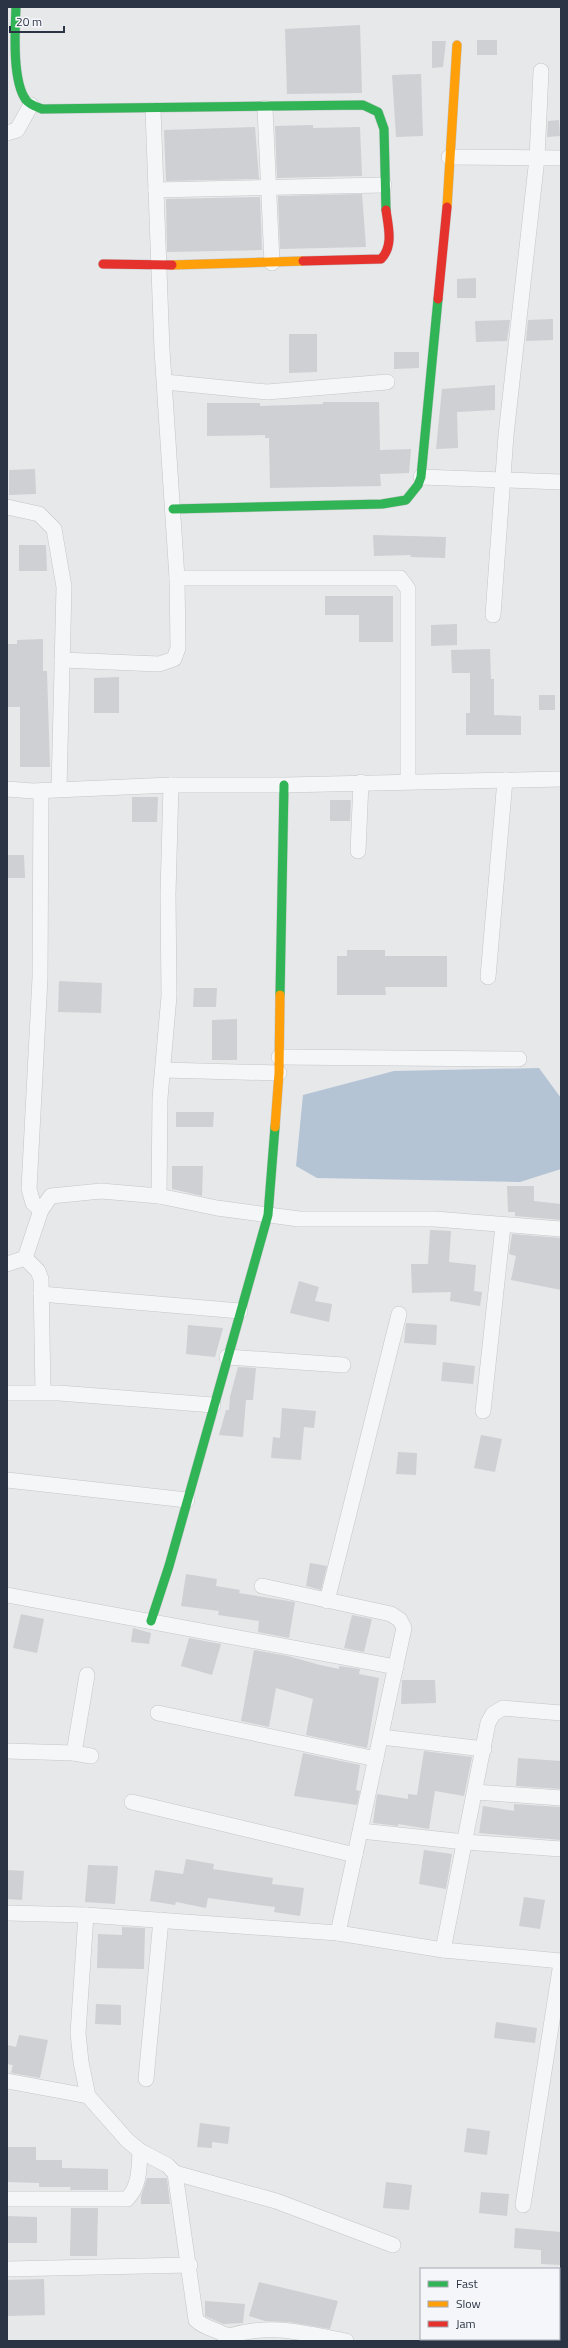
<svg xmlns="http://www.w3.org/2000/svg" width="568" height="2348" font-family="'Titillium Web',sans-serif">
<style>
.water{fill:#b4c4d5}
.building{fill:#ced0d3}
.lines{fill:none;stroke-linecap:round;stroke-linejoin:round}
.street-casing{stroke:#c4c6c8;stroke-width:16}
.fast-casing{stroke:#c4c6c8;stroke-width:10}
.slow-casing{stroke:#c4c6c8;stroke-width:10}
.jam-casing{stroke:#c4c6c8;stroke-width:10}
.street{stroke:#f5f6f7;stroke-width:15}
.fast{stroke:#30b455;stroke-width:9}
.slow{stroke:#ff9f0a;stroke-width:9}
.jam{stroke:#e5322d;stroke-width:9}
</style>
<rect width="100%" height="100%" fill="#e6e8ea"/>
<!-- water -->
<polygon class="water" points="539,1068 561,1098 561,1169 520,1182 317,1178 296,1166 303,1095 394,1071"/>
<!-- building -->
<g class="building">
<polygon points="360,25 362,93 287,94 285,29"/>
<rect x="477" y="40" width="20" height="15"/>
<polygon points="432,41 446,41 443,67 432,68"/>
<polygon points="421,74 423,136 396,137 392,75"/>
<polygon points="559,120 560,136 547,137 548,121"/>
<polygon points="313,125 313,128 360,127 362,176 277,178 275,126"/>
<polygon points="255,127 259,179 166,181 164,130"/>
<polygon points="362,194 366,247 280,249 278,196"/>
<polygon points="260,197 262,250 167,252 166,199"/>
<polygon points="476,278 476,298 457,298 457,279"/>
<polygon points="553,319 553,340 526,341 528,320"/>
<polygon points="510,320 507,341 476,342 475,321"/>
<polygon points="289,334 317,334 317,372 289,373"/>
<polygon points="394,352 419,352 419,368 394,369"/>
<polygon points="495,385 495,410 457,412 458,448 436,449 442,389"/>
<polygon points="323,402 379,402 380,450 411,449 409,473 380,474 381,486 270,488 269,438 265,438 265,435 207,436 207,403 260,403 260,406 323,404"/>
<polygon points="35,469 36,494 9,495 9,470"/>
<polygon points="373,535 446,537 445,558 410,557 411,555 374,556"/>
<polygon points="19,545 46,545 47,571 19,571"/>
<polygon points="325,596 393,596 393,642 359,642 359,615 325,615"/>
<polygon points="457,624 457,645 431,646 431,625"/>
<polygon points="43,639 43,671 47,671 50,767 20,767 20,707 7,707 7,644 17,644 17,640"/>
<polygon points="490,649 491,679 494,679 494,715 521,716 521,735 466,735 466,713 470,713 470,673 452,673 451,650"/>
<polygon points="119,677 119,713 94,713 94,678"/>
<rect x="539" y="695" width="16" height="15"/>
<polygon points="132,797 158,797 157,822 132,822"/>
<polygon points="330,800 351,800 350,821 330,821"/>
<polygon points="7,855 24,855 25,878 7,878"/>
<polygon points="347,950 385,950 385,956 447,956 447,987 385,987 386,995 337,995 337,956 347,956"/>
<polygon points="59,981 102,983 101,1013 58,1012"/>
<polygon points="194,988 217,988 216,1007 193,1007"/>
<polygon points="237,1019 237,1060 212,1060 212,1020"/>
<polygon points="176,1112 214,1112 213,1127 176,1127"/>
<polygon points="172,1166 203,1166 202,1196 172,1189"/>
<polygon points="507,1186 534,1186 534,1201 561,1204 561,1220 515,1216 515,1212 508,1212"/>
<polygon points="430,1230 451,1231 449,1262 476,1265 474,1291 482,1292 480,1306 450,1301 451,1292 412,1293 411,1264 428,1264"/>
<polygon points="512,1234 561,1238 561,1290 511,1280 516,1256 509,1254"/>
<polygon points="299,1281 319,1287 315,1301 332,1304 329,1322 290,1313"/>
<polygon points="406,1323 437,1325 436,1345 404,1343"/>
<polygon points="188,1325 223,1328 215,1357 186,1354"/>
<polygon points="443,1362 475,1366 473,1384 441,1381"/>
<polygon points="238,1367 256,1368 253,1400 246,1400 243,1437 219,1435 226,1410 229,1410 230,1397"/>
<polygon points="282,1408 316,1411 314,1428 304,1427 301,1460 271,1458 273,1437 280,1438"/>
<polygon points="481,1435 502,1439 495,1472 474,1468"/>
<polygon points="398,1452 417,1453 416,1475 396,1474"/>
<polygon points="310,1563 327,1566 321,1590 306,1586"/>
<polygon points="186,1574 217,1579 216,1586 240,1590 239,1593 295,1602 289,1638 258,1632 259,1621 218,1615 219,1611 181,1606"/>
<polygon points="21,1614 44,1619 37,1653 13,1648"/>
<polygon points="352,1615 372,1619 364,1652 344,1648"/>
<polygon points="133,1628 151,1633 149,1644 131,1642"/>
<polygon points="189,1638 221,1644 212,1675 181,1666"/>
<polygon points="254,1650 288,1656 320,1665 339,1669 339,1666 360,1669 359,1674 379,1678 367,1748 306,1735 313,1699 276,1688 269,1727 241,1721"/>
<polygon points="402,1680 435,1680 436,1703 401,1704"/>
<polygon points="424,1751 472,1757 464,1796 435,1791 429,1829 398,1824 398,1826 373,1823 377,1794 408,1799 408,1794 417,1795"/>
<polygon points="303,1753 360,1765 356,1790 360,1791 357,1805 294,1796"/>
<polygon points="518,1758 561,1761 561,1789 516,1786"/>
<polygon points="514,1804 561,1807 561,1840 479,1833 483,1806 514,1811"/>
<polygon points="424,1850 452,1854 446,1889 419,1884"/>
<polygon points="186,1859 214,1864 213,1869 273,1878 272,1884 304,1888 300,1916 274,1912 275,1907 208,1898 206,1908 176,1902 175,1905 150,1901 155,1870 183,1874"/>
<polygon points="88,1865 118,1866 115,1904 85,1902"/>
<polygon points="7,1870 24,1871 22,1900 7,1899"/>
<polygon points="524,1897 545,1900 540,1929 519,1926"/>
<polygon points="122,1927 145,1928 144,1969 97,1968 98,1934 122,1935"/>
<polygon points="96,2004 121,2005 121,2025 95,2024"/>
<polygon points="496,2022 537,2028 535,2043 494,2038"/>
<polygon points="19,2035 48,2040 40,2078 11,2073 13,2065 7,2064 7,2045 16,2047"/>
<polygon points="200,2123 230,2127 228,2144 212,2142 212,2148 197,2147"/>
<polygon points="467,2128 490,2131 487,2155 464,2152"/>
<polygon points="7,2147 36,2147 36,2160 62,2160 62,2168 108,2169 108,2190 70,2190 71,2187 39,2187 39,2183 7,2182"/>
<polygon points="147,2178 167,2178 170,2204 141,2204 141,2196"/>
<polygon points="386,2182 412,2185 409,2210 383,2208"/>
<polygon points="481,2192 509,2194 507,2216 479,2213"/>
<polygon points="71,2208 98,2208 97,2256 70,2256"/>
<polygon points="7,2216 37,2217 37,2243 7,2243"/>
<polygon points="515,2228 561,2232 561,2265 541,2264 541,2250 514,2248"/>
<polygon points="44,2279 45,2315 7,2316 7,2280"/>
<polygon points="259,2282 338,2301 330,2329 289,2322 265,2321 249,2316"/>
<polygon points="205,2301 245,2304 243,2323 223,2324 205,2316"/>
</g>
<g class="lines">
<defs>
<g id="street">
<polyline points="265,108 272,263"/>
<polyline points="7,133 17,130 31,105"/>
<polyline points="449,157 561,158"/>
<polyline points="156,190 384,185"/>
<polyline points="165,382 267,392 387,382"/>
<polyline points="421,477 561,482"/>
<polyline points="7,507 39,514 54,529 64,587 59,789"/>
<polyline points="177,578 400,578 408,589 408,781"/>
<polyline points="493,615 506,435 537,158 541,71"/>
<polyline points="62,660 159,664 174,659 178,648 177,578 162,350 153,110"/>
<polyline points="7,789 33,791 171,785 284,785 561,779"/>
<polyline points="358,851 361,782"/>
<polyline points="488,977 505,780"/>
<polyline points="279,1057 519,1059"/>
<polyline points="163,1070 279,1073"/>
<polyline points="159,1196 160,1098 169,996 168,894 171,785"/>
<polyline points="41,1210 33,1203 29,1189 40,978 41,791"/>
<polyline points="25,1258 38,1271 41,1279 43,1392"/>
<polyline points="7,1264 25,1258 41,1210 51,1196 101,1191 159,1196 217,1208 299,1219 435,1219 561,1229"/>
<polyline points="41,1294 240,1311"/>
<polyline points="227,1357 343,1365"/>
<polyline points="7,1393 59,1393 213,1405"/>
<polyline points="483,1411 503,1226"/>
<polyline points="7,1480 187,1500"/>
<polyline points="262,1586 391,1614 400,1620 404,1628 338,1933"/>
<polyline points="7,1595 396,1667"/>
<polyline points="327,1601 399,1314"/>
<polyline points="158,1713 376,1759"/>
<polyline points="381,1737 484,1749"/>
<polyline points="7,1751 74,1753 91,1756"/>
<polyline points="74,1753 87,1675"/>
<polyline points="475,1792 561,1798"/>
<polyline points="132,1802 355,1855"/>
<polyline points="361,1831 465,1842 561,1849"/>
<polyline points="7,1913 86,1915 338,1933 443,1950 561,1961"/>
<path d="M 86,1915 L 78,2033 L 81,2062 L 88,2096 L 127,2140 L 140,2151 L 167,2165 L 175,2173 L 196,2320 C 206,2330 224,2330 232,2341"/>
<polyline points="443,1950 488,1723 493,1714 503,1708 561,1713"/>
<polyline points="146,2079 161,1920"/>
<polyline points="7,2081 88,2096"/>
<polyline points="175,2173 276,2201 393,2245"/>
<path d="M 7,2199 L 127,2199 C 140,2186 139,2168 140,2151"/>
<polyline points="523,2205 561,1963"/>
<polyline points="7,2269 190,2265"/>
<path d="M 229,2336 C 272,2323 303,2333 346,2341"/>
</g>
<g id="fast">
<path d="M 16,7 C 15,31 12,81 26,100 C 30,105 37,107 42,109 L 363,105 L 378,112 L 384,129 L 386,210"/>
<polyline points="173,509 382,504 406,500 418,485 421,477 438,299"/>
<polyline points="280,995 284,785"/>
<polyline points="151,1621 169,1566 268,1215 275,1127"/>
</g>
<g id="slow">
<polyline points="447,207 457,45"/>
<polyline points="172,265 303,261"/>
<polyline points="275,1127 279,1073 280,995"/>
</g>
<g id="jam">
<path d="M 303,261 L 381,259 C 394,246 388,226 386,210"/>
<polyline points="103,264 172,265"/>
<polyline points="438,299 447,207"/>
</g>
</defs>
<!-- street casing -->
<use href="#street" class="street-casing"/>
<!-- fast casing -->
<use href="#fast" class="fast-casing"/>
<!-- slow casing -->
<use href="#slow" class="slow-casing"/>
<!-- jam casing -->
<use href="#jam" class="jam-casing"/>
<!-- street -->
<use href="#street" class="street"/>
<!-- fast -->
<use href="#fast" class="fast"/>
<!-- slow -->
<use href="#slow" class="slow"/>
<!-- jam -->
<use href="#jam" class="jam"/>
</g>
<!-- border -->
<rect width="568" height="2348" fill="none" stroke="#2b3445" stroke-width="16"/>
<!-- legend -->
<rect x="420" y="2268" width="140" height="72" fill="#f4f6f9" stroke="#a4a8b1"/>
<rect x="428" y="2281" width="20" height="6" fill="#30b455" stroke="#a4a8b1"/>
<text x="456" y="2288" font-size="12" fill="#2b3445">Fast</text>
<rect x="428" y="2301" width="20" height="6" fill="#ff9f0a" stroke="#a4a8b1"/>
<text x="456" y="2308" font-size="12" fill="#2b3445">Slow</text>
<rect x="428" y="2321" width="20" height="6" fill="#e5322d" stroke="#a4a8b1"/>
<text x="456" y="2328" font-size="12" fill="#2b3445">Jam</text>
<!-- scale -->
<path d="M10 26v6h54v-6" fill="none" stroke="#2b3445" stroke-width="2"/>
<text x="16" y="26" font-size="12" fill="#2b3445" stroke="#f4f6f9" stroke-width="3" paint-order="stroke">20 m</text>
</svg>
